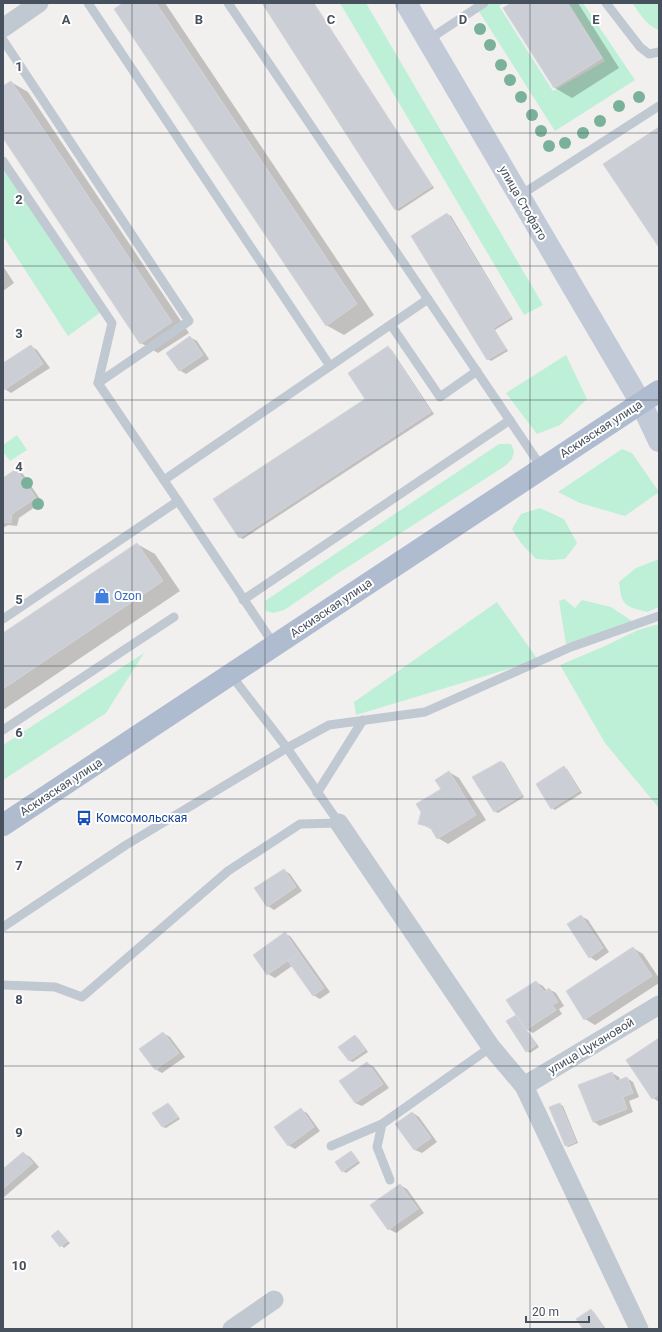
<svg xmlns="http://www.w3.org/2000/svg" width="662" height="1332" font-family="Roboto,sans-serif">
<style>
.green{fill:#beefd7}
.shadow{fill:#0003}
.building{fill:#cbced5;stroke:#d3d5db}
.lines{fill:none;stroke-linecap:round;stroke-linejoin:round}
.lane{stroke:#c0c8d1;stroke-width:9}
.street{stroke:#c0c8d1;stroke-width:19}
.secondary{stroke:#c2cad8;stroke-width:22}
.primary{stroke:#afbbce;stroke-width:22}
.tree{fill:#7ab19b}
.grid{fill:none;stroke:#47505d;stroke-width:1;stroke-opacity:0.55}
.labels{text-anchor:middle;stroke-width:4;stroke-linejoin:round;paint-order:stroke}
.street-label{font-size:12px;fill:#47505d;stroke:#fff}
.shop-label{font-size:12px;fill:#366cbe;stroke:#fff;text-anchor:start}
.transit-label{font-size:12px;fill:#164399;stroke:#fff;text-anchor:start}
.grid-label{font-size:13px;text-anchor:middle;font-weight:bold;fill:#47505d;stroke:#fff;stroke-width:4;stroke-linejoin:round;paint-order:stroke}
</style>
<rect width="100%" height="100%" fill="#f2f0ef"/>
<!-- green -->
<g class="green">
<polygon points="340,3 366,3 543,305 524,315"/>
<polygon points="489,3 504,3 499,6 553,91 605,61 569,3 583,3 635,80 555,131 478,10"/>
<path d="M 632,3 L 659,3 L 659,30 C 646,26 640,13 632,3 Z"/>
<polygon points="3,162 105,309 68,336 3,236"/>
<polygon points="566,355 587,399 560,425 537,434 506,393"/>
<polygon points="17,435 27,450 10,461 3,452 3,445"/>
<polygon points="499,444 511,444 514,451 512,459 505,466 337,574 284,610 273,613 266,611 265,601"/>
<polygon points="622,449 632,453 659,492 625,516 580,503 558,492"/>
<polygon points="540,508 564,519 577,543 565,559 551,560 536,559 521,543 512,529 521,514"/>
<path d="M 659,559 L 659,607 L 647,612 C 624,606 622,606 619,582 L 636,568 Z"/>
<polygon points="564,599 575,608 582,600 611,607 632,621 566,644 559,601"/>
<polygon points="497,602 538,660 356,715 354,702"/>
<polygon points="659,624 659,808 605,743 560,665 605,646 638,630"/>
<polygon points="144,653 106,713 3,780 3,745"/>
</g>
<!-- shadow -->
<g class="shadow">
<polygon points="125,3 165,3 374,315 344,335 326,325"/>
<polygon points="263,3 314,3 434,188 399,211 396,209"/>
<polygon points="512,3 578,3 619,68 572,98 555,88"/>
<polygon points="11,82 28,92 189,333 158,353 141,343 3,137 3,87"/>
<polygon points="447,214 451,216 513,319 495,330 508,351 491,361 488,359"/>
<polygon points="3,266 14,283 3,291"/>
<polygon points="190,337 197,341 209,359 186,374 179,370"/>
<polygon points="31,346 37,350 50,368 11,393 5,389 3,387 3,365"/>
<polygon points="388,348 391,349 434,414 243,539 239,537 367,400"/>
<polygon points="16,470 23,474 42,502 19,518 17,526 8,525 3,528 3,479"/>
<polygon points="137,544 155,554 180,591 3,710 3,634"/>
<polygon points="501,762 504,763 524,797 498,813 494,811"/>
<polygon points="564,767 567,769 582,793 555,810 552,808"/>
<polygon points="449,772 459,778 486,820 448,844 438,838 433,830 419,823 442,789"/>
<polygon points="284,870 290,874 302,891 274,910 268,906"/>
<polygon points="581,916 588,920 609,952 596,961 590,957"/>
<polygon points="285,933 291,937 330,992 320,999 313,995 292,966 275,978 268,974 254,955"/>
<polygon points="633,948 643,954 659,978 659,983 595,1025 585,1019"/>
<polygon points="536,982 543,986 547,991 549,989 556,993 564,1006 559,1009 562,1014 533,1033 526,1029 539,1047 530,1053 527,1051 516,1016"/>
<polygon points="163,1033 170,1037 185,1057 162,1073 155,1069"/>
<polygon points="355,1036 358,1038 368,1052 353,1062 350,1061 340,1047"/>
<polygon points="659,1039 659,1102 653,1098"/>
<polygon points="367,1063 374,1067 389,1088 362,1106 355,1103"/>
<polygon points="612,1073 619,1077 621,1081 627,1078 633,1082 639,1097 629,1101 633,1112 600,1126 594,1122"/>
<polygon points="168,1104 171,1106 180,1119 166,1128 163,1127 154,1114"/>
<polygon points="560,1104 563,1106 578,1143 568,1147 565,1145"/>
<polygon points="301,1110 307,1113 320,1131 295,1149 288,1145"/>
<polygon points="413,1113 419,1117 437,1142 422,1153 415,1150 397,1124"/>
<polygon points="351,1152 354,1154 360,1163 346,1173 343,1171"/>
<polygon points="23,1153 30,1157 39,1167 3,1198 3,1170"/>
<polygon points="400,1185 407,1189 424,1213 396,1233 389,1229"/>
<polygon points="58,1231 70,1243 64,1248 52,1236"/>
<polygon points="591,1310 594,1312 605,1328 584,1329"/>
</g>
<!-- building -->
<g class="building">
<polygon points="123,3 156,3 357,304 326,326 114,9"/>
<polygon points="262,3 313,3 432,186 395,210"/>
<polygon points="511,3 567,3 602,58 554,88 503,8"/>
<polygon points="11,81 172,322 140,344 3,138 3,86"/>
<polygon points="659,127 659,245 658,246 603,164"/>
<polygon points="447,213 511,317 493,328 506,349 487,360 411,236"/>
<polygon points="190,336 203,355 179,371 166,353"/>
<polygon points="31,345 43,364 4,390 3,389 3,363"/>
<polygon points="388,346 431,412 239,538 213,499 365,399 348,373"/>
<polygon points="16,469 36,498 12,514 11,523 3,522 3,478"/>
<polygon points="137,543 163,581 3,689 3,633"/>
<polygon points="501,761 522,795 494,812 472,777"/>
<polygon points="564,766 579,791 551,809 536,784"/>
<polygon points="449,771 476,815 437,839 430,827 418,824 421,812 416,804 441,789 435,780"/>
<polygon points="284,869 296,887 267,907 254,888"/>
<polygon points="581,915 603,948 589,958 567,924"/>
<polygon points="285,932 299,953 267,975 253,955"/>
<polygon points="633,947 652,976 584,1020 566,991"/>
<polygon points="299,953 324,988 313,996 288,961"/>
<polygon points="536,981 544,992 549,988 558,1002 552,1005 556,1010 526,1030 506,1000"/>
<polygon points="516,1015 536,1045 526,1052 506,1021"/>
<polygon points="163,1032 179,1053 155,1070 139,1049"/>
<polygon points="355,1035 365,1050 349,1061 338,1047"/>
<polygon points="659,1038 659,1094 652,1099 626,1060"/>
<polygon points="367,1062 383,1084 355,1103 339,1081"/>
<polygon points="612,1072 616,1081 627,1077 633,1093 623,1097 627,1109 593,1122 578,1085"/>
<polygon points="168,1103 178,1117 162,1127 152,1113"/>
<polygon points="560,1103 576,1142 565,1146 549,1107"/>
<polygon points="301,1108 314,1127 288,1146 274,1127"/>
<polygon points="412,1112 431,1138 414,1150 395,1124"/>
<polygon points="351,1151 358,1161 342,1172 335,1162"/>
<polygon points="23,1152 33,1163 3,1189 3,1169"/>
<polygon points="400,1184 418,1209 388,1230 370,1205"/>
<polygon points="58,1230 68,1241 60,1247 51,1236"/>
<polygon points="591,1309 603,1327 599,1329 583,1329 576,1319"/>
</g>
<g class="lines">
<!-- lane -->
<g class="lane">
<polyline points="88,3 330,366"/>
<polyline points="228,3 542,468"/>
<polyline points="606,3 640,47 649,54 659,52"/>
<polyline points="3,40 189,321 98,383"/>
<polyline points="428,40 484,3"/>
<polyline points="3,161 112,323 98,383 178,501"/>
<polyline points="519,196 659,106"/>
<polyline points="391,325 440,397 477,371"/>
<polyline points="164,480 428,299"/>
<polyline points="243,600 510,420"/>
<polyline points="3,619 178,501 275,646"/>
<polyline points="231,675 287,748 339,823"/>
<polyline points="3,730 174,617"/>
<polyline points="317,793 363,720"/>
<polyline points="3,927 126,845 287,748 329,725 425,712 571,647 659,616"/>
<polyline points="3,985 55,987 82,997 228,871 300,824 339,823"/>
<polyline points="382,1124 377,1147 390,1180"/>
<polyline points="331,1146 382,1124 491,1047"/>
</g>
<!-- street -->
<g class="street">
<polyline points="3,28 39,3"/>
<polyline points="339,823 491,1047 524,1086 639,1329"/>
<polyline points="524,1086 659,1005"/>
<polyline points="232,1329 274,1300"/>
</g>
<!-- secondary -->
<polyline class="secondary" points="406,3 641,403 659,441"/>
<!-- primary -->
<polyline class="primary" points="3,825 659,391"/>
</g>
<!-- trees -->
<g class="tree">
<circle cx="480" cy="29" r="6"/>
<circle cx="490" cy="45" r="6"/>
<circle cx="501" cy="65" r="6"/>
<circle cx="510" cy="80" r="6"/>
<circle cx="521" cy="97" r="6"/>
<circle cx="639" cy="97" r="6"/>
<circle cx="619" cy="106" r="6"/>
<circle cx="532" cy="115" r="6"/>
<circle cx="600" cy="121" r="6"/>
<circle cx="541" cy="131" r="6"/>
<circle cx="583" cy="133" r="6"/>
<circle cx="565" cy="143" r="6"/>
<circle cx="549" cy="146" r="6"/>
<circle cx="27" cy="483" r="6"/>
<circle cx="38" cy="504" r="6"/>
</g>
<!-- grid -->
<path class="grid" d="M 132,3 L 132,1329M 265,3 L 265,1329M 397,3 L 397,1329M 530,3 L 530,1329M 3,133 L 659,133M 3,266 L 659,266M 3,400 L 659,400M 3,533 L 659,533M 3,666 L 659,666M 3,799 L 659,799M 3,932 L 659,932M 3,1066 L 659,1066M 3,1199 L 659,1199"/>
<!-- icons -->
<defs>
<symbol id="shop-bare" viewBox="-9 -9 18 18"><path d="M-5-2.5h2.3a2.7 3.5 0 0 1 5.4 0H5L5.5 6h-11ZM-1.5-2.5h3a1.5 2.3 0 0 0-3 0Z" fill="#3f7fe0" stroke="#fff" stroke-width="2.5" paint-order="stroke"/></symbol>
<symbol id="bus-bare" viewBox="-9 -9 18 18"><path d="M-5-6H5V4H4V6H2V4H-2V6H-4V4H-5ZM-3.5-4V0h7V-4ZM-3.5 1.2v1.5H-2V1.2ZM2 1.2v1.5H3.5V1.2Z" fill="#1a4fb4" stroke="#fff" stroke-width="2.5" paint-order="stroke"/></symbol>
</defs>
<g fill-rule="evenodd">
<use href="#shop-bare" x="91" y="585" width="22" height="22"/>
<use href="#bus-bare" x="73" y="807" width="22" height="22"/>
</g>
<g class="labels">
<!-- street labels -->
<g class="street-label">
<text transform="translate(523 203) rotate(60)" y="4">улица Стофато</text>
<text transform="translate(601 429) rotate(-33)" y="4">Аскизская улица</text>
<text transform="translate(331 608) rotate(-34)" y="4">Аскизская улица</text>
<text transform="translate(61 787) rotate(-33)" y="4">Аскизская улица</text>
<text transform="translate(591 1046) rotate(-31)" y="4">улица Цукановой</text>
</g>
<!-- shop labels -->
<g class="shop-label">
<text x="114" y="600">Ozon</text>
</g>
<!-- transit labels -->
<g class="transit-label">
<text x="96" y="822">Комсомольская</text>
</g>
</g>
<g class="grid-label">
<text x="66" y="24">A</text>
<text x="199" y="24">B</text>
<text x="331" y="24">C</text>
<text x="463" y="24">D</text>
<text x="596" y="24">E</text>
<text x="19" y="71">1</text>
<text x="19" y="204">2</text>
<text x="19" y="338">3</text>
<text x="19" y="471">4</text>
<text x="19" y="604">5</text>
<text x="19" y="737">6</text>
<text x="19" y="870">7</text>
<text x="19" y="1004">8</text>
<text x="19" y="1137">9</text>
<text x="19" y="1270">10</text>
</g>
<!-- border -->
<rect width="662" height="1332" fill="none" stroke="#47505d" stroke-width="8"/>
<!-- scale -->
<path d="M526 1316v6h63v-6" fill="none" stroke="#47505d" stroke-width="2"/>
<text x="532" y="1316" font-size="12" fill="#47505d" stroke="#ffffff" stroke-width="3" paint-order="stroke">20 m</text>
</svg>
